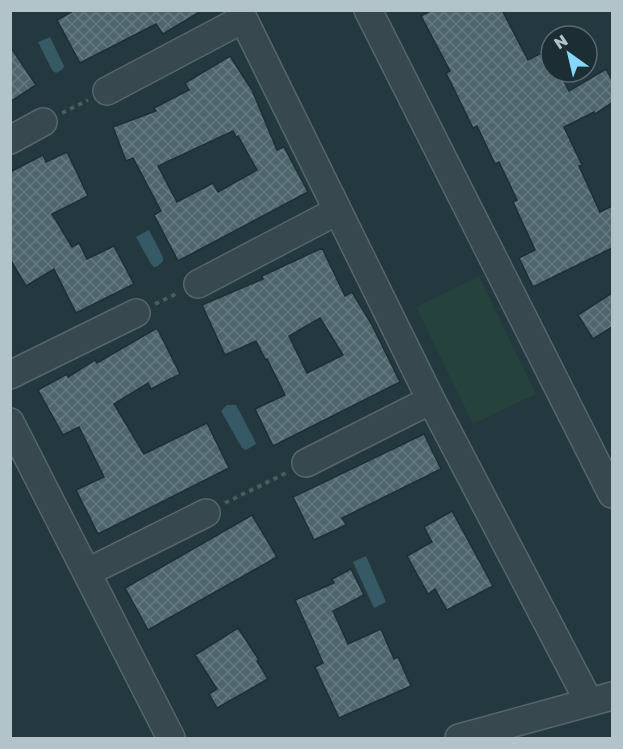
<svg xmlns="http://www.w3.org/2000/svg" width="623" height="749" font-family="'Golos Text',sans-serif">
<style>
.green{fill:#26423c}
.water{fill:#365966}
.building{fill:url(#building-cross-hatch);stroke:#1e2f36;stroke-width:1.5;fill-rule:evenodd}
.lines{fill:none;stroke-linecap:round;stroke-linejoin:round}
.minor-casing{stroke:#55666d;stroke-width:30}
.path{stroke:#455e59;stroke-width:4;stroke-dasharray:4.5 4.5;stroke-linecap:butt}
.minor{stroke:#37484f;stroke-width:27}
</style>
<defs>
<pattern id="building-cross-hatch" width="8" height="8" patternUnits="userSpaceOnUse" patternTransform="scale(1.5)"><rect width="8" height="8" fill="#4e656c"/><path d="M0 0l8 8M0 8l8-8" fill="none" stroke="#657980"/></pattern>
</defs>
<rect width="100%" height="100%" fill="#23383f"/>
<!-- green -->
<polygon class="green" points="479,276 536,394 473,424 416,307"/>
<!-- water -->
<g class="water">
<polygon points="50,37 64,66 63,69 56,73 52,70 38,42"/>
<polygon points="149,230 163,257 163,261 158,266 154,267 151,264 136,237"/>
<polygon points="227,405 236,405 254,439 256,444 246,450 242,448 221,411"/>
<polygon points="366,556 386,602 374,608 353,562"/>
</g>
<!-- building -->
<g class="building">
<polygon points="75,10 203,10 163,34 156,24 80,63 57,20"/>
<polygon points="432,10 502,10 528,60 551,48 551,72 559,72 569,91 606,69 612,80 612,103 595,114 594,112 564,127 582,165 579,166 600,212 612,206 612,248 533,287 519,258 535,250 513,202 517,200 499,162 495,164 477,126 473,128 446,73 450,71 421,16"/>
<polygon points="10,46 36,85 10,102"/>
<path d="M 230,56 L 252,90 L 277,150 L 284,147 L 308,192 L 178,261 L 154,215 L 161,211 L 133,158 L 126,161 L 113,127 L 156,111 L 154,108 L 189,90 L 185,83 ZM 233,131 L 236,137 L 238,136 L 257,170 L 218,192 L 213,183 L 177,202 L 158,166 Z"/>
<polygon points="67,152 88,196 52,214 72,247 79,243 87,259 114,246 134,284 76,313 54,269 26,286 10,259 10,172 43,155 46,162"/>
<path d="M 322,248 L 345,296 L 352,292 L 372,325 L 400,382 L 273,446 L 255,409 L 285,395 L 267,359 L 265,359 L 256,341 L 225,355 L 202,305 L 263,279 L 262,276 ZM 320,318 L 343,355 L 307,373 L 289,336 Z"/>
<polygon points="612,293 612,327 593,339 578,315"/>
<polygon points="157,328 180,374 151,389 148,383 114,404 144,454 207,423 229,468 98,534 76,490 104,477 79,427 63,435 38,390 67,374 68,377 95,360 97,363"/>
<polygon points="424,434 441,469 342,518 346,525 314,540 293,497"/>
<polygon points="452,511 493,586 447,610 435,589 428,594 407,556 432,542 424,527"/>
<polygon points="252,515 277,557 148,630 125,588"/>
<polygon points="351,569 364,595 333,611 348,644 381,629 394,659 398,657 411,686 339,718 315,667 323,663 295,600 334,583 332,579"/>
<polygon points="238,628 259,660 257,661 268,679 217,708 209,694 217,689 195,655"/>
</g>
<g class="lines">
<defs>
<g id="minor">
<polyline points="239,10 431,400 589,702"/>
<polyline points="368,10 612,494"/>
<polyline points="107,91 243,19"/>
<polyline points="10,140 43,122"/>
<polyline points="198,284 337,211"/>
<polyline points="10,375 136,313"/>
<polyline points="10,422 171,738"/>
<polyline points="306,463 431,400"/>
<polyline points="88,572 206,513"/>
<polyline points="459,738 612,696"/>
</g>
</defs>
<!-- minor casing -->
<use href="#minor" class="minor-casing"/>
<!-- path -->
<g class="path">
<polyline points="62,113 88,100"/>
<polyline points="155,304 178,293"/>
<polyline points="225,503 286,473"/>
</g>
<!-- minor -->
<use href="#minor" class="minor"/>
</g>
<!-- border -->
<rect width="623" height="749" fill="none" stroke="#b3c3ca" stroke-width="24"/>
<!-- north arrow -->
<g transform="translate(569 54) rotate(326)"><circle r="28" fill="#1c2d34" stroke="#586970" stroke-width="1.5"/>
<path d="M0-4.5L10 22L0 15L-10 22Z" fill="#87d7fb"/>
<text y="-9" font-size="16" font-weight="bold" text-anchor="middle" fill="#b3c3ca">N</text>
</g>
</svg>
